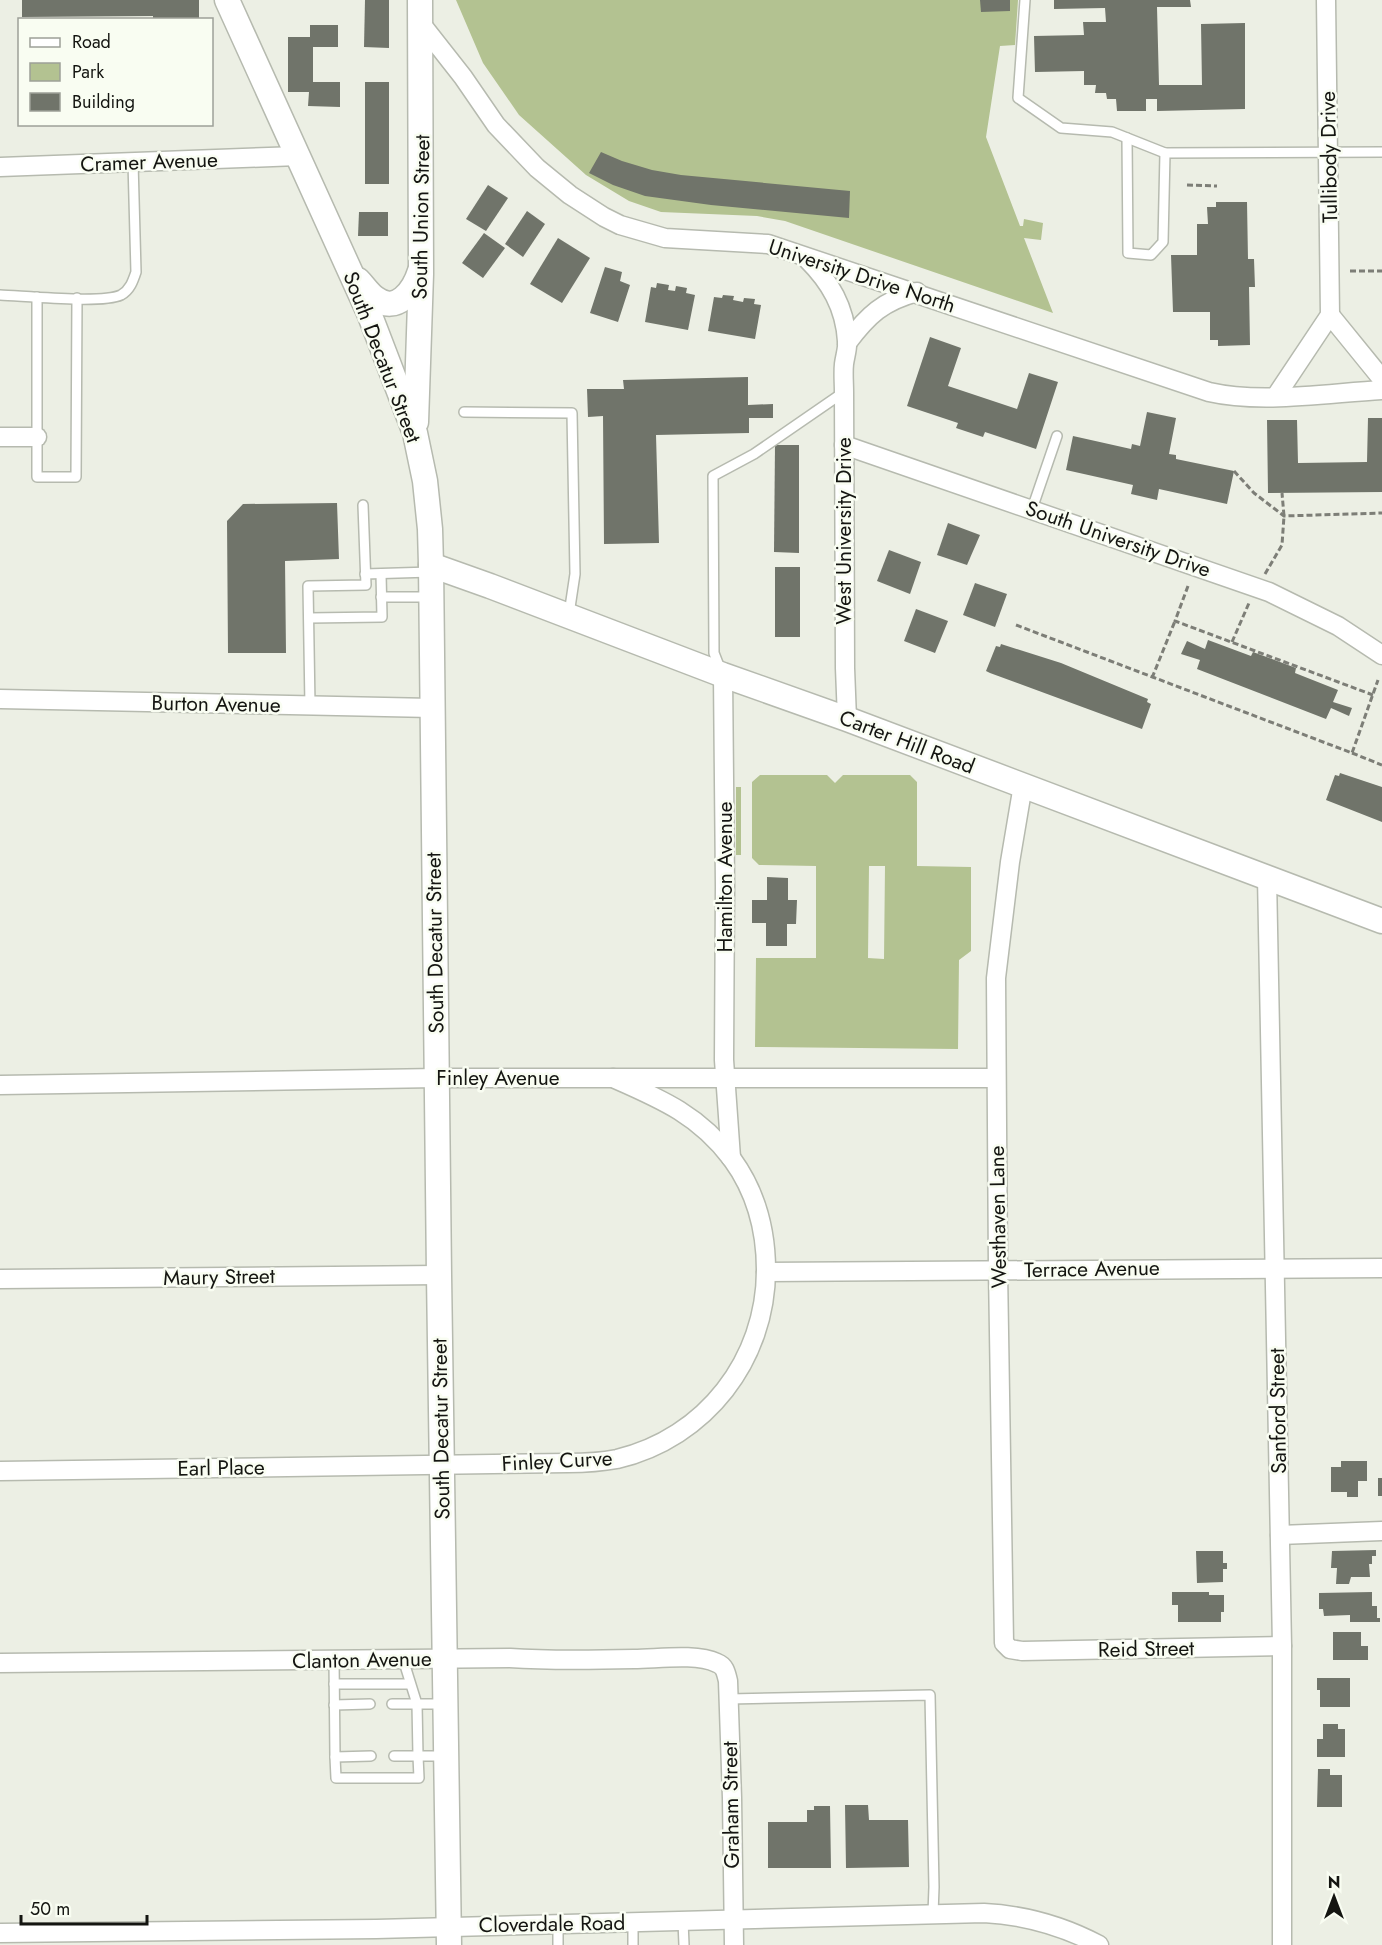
<svg xmlns="http://www.w3.org/2000/svg" width="1382" height="1945" font-family="Jost,sans-serif">
<style>
.green{fill:#b3c291;fill-rule:evenodd}
.building{fill:#70746a}
.lines{fill:none;stroke-linecap:round;stroke-linejoin:round}
.service-casing{stroke:#b6baaf;stroke-width:12}
.minor-casing{stroke:#b6baaf;stroke-width:21}
.secondary-casing{stroke:#b6baaf;stroke-width:27}
.path{stroke:#7d7e77;stroke-width:3;stroke-dasharray:6 3;stroke-linecap:butt}
.service{stroke:#fff;stroke-width:9}
.minor{stroke:#fff;stroke-width:18}
.secondary{stroke:#fff;stroke-width:24}
.labels{text-anchor:middle;stroke-width:5;stroke-linejoin:round;paint-order:stroke}
.street-label{font-size:21px;fill:#141511;stroke:#f9fdf2}
</style>
<rect width="100%" height="100%" fill="#ecefe4"/>
<!-- green -->
<g class="green">
<polygon points="456,0 1018,0 1015,45 1000,46 986,137 1020,226 1023,226 1024,219 1043,223 1041,240 1024,238 1053,313 785,221 757,216 661,212 629,201 586,175 519,115 483,63"/>
<path d="M 760,775 L 827,775 L 835,783 L 843,775 L 910,775 L 917,782 L 917,866 L 971,867 L 971,951 L 959,960 L 958,1049 L 755,1047 L 756,958 L 816,958 L 816,866 L 759,865 L 752,858 L 752,782 ZM 869,866 L 885,866 L 884,959 L 868,958 Z"/>
<rect x="736" y="787" width="5" height="68"/>
</g>
<!-- building -->
<g class="building">
<polygon points="22,0 199,0 199,20 153,20 153,16 22,17"/>
<polygon points="365,0 389,0 389,48 364,47"/>
<polygon points="980,0 1010,0 1010,11 981,12"/>
<polygon points="1054,0 1190,0 1191,7 1157,7 1159,85 1202,85 1201,24 1245,23 1245,109 1157,111 1157,99 1146,99 1146,111 1117,111 1116,99 1107,99 1106,93 1095,93 1096,85 1084,85 1084,71 1035,72 1034,36 1084,35 1083,22 1106,22 1105,8 1054,9"/>
<polygon points="310,25 338,25 338,47 313,47 313,82 340,82 340,107 308,106 309,92 288,92 288,37 310,37"/>
<rect x="365" y="82" width="24" height="102"/>
<polygon points="601,152 622,161 652,170 681,175 850,191 849,218 711,205 645,196 613,185 589,173"/>
<polygon points="488,185 508,198 486,231 466,219"/>
<polygon points="1216,202 1247,202 1248,259 1254,259 1255,287 1249,287 1250,345 1218,346 1218,340 1210,340 1210,312 1173,312 1171,255 1197,255 1197,224 1208,224 1207,207 1216,207"/>
<polygon points="527,211 545,224 523,257 505,244"/>
<polygon points="359,212 388,212 388,236 358,236"/>
<polygon points="484,233 505,248 483,278 462,263"/>
<polygon points="558,238 590,258 562,303 530,284"/>
<polygon points="605,267 622,272 620,281 630,285 618,322 590,313"/>
<polygon points="657,283 669,285 668,290 675,291 676,286 687,288 686,293 695,295 688,330 645,322 651,287 656,288"/>
<polygon points="723,295 734,296 733,300 743,302 744,298 755,299 754,304 761,305 755,339 708,331 714,297 722,298"/>
<polygon points="930,337 961,348 948,386 1017,409 1029,373 1058,382 1036,449 985,432 983,437 956,428 958,423 907,406"/>
<polygon points="748,377 748,405 773,404 773,418 749,418 749,433 656,435 659,543 604,544 603,416 588,417 587,389 624,389 623,380"/>
<polygon points="1147,412 1176,418 1169,454 1176,455 1176,459 1234,471 1227,504 1159,489 1157,500 1131,494 1133,485 1066,470 1073,436 1131,449 1132,444 1140,446"/>
<polygon points="1368,418 1382,418 1382,492 1268,493 1267,420 1297,420 1298,463 1367,462"/>
<polygon points="775,445 799,445 799,553 774,552"/>
<polygon points="337,503 339,559 285,561 286,653 228,653 227,521 243,504"/>
<polygon points="948,523 980,535 967,565 937,555"/>
<polygon points="889,550 921,562 910,594 877,581"/>
<rect x="775" y="567" width="25" height="70"/>
<polygon points="975,583 1007,594 995,627 963,615"/>
<polygon points="916,609 948,621 935,653 904,641"/>
<polygon points="1208,640 1251,656 1253,652 1296,668 1295,673 1338,690 1333,702 1352,708 1349,716 1331,708 1326,719 1197,669 1200,660 1181,654 1187,641 1205,649"/>
<polygon points="1001,644 1061,663 1148,699 1147,702 1151,704 1142,729 990,673 986,671 996,646 1000,647"/>
<polygon points="1340,773 1382,787 1382,822 1326,800 1335,775 1339,776"/>
<polygon points="767,877 788,878 788,900 797,900 796,924 787,924 787,946 766,946 766,923 752,923 752,900 767,900"/>
<polygon points="1341,1461 1367,1461 1367,1481 1358,1481 1358,1497 1347,1497 1347,1492 1331,1492 1331,1467 1341,1467"/>
<rect x="1378" y="1478" width="4" height="18"/>
<polygon points="1376,1550 1376,1556 1372,1556 1372,1564 1369,1564 1370,1577 1351,1577 1349,1584 1336,1584 1337,1568 1331,1568 1332,1551"/>
<polygon points="1196,1551 1223,1551 1223,1563 1227,1563 1227,1569 1223,1569 1223,1582 1197,1583"/>
<polygon points="1172,1592 1209,1592 1209,1595 1224,1595 1224,1612 1221,1612 1221,1622 1178,1622 1178,1605 1172,1605"/>
<polygon points="1372,1592 1372,1606 1377,1606 1377,1618 1380,1618 1380,1622 1350,1622 1350,1615 1324,1616 1323,1609 1319,1609 1319,1593"/>
<polygon points="1333,1632 1361,1632 1361,1646 1368,1646 1368,1660 1333,1660"/>
<polygon points="1317,1678 1350,1678 1350,1707 1320,1707 1320,1690 1317,1690"/>
<polygon points="1323,1724 1338,1724 1338,1729 1345,1729 1345,1757 1317,1757 1317,1739 1323,1739"/>
<polygon points="1318,1769 1330,1769 1330,1775 1342,1775 1342,1807 1317,1807"/>
<polygon points="845,1805 868,1805 869,1820 908,1820 909,1867 846,1868"/>
<polygon points="814,1806 830,1806 831,1868 768,1868 768,1822 807,1822 807,1810 814,1810"/>
</g>
<g class="lines">
<defs>
<g id="service">
<polyline points="1025,0 1018,98 1061,128 1112,132 1165,153 1382,152"/>
<polyline points="1127,138 1128,253 1151,255 1163,242 1165,153"/>
<path d="M 0,295 C 25,296 102,304 121,295 C 130,290 133,281 136,272 L 133,162"/>
<polyline points="37,297 37,477 76,477 77,298"/>
<polyline points="464,412 572,413 575,574 569,614"/>
<polyline points="1032,509 1057,436"/>
<polyline points="365,574 431,572"/>
<polyline points="381,597 430,597"/>
<polyline points="309,618 382,617 381,574"/>
<polyline points="721,671 714,653 713,476 754,454 844,392"/>
<polyline points="310,706 308,586 366,585 363,505"/>
<polyline points="403,1659 417,1704 445,1704"/>
<polyline points="334,1660 335,1757 371,1756"/>
<polyline points="334,1684 410,1684"/>
<polyline points="729,1699 930,1695 934,1887 933,1914"/>
<polyline points="392,1704 417,1704 418,1756 394,1756"/>
<polyline points="334,1705 370,1704"/>
<polyline points="335,1757 336,1778 419,1778 418,1756 446,1756"/>
<polyline points="683,1921 684,1945"/>
<polyline points="633,1922 633,1945"/>
<polyline points="558,1945 558,1924"/>
</g>
<g id="minor">
<path d="M 419,21 L 463,77 L 496,125 L 537,168 L 570,195 L 604,217 L 620,225 L 665,238 L 768,244 L 1209,392 C 1261,404 1328,393 1382,390"/>
<polyline points="0,167 298,156"/>
<path d="M 807,259 C 830,282 845,307 847,341 C 848,348 845,356 844,364 C 843,373 844,383 844,392 L 845,668 L 847,719"/>
<polyline points="1330,315 1382,379"/>
<path d="M 847,343 C 868,315 883,301 917,292"/>
<polyline points="1276,396 1330,315 1326,0"/>
<polyline points="0,437 37,437"/>
<polyline points="844,445 1269,592 1338,626 1382,655"/>
<polyline points="723,675 725,886 724,1060 731,1158"/>
<polyline points="0,699 432,708"/>
<polyline points="1023,785 1010,862 996,978 998,1270 1004,1643 1010,1649 1022,1651 1282,1646"/>
<polyline points="1267,877 1282,1646 1282,1945"/>
<polyline points="0,1085 437,1078 996,1078"/>
<polyline points="766,1272 1382,1268"/>
<polyline points="0,1279 439,1275"/>
<path d="M 0,1471 L 568,1463 C 584,1463 601,1462 617,1459 C 706,1438 766,1359 766,1270 C 766,1230 756,1192 732,1159 C 699,1115 661,1099 613,1078"/>
<polyline points="1280,1535 1382,1531"/>
<path d="M 0,1663 L 510,1658 C 552,1661 593,1660 634,1659 C 657,1659 696,1653 717,1663 C 725,1666 726,1673 728,1681 L 732,1798 L 734,1945"/>
<path d="M 0,1933 L 376,1929 L 984,1913 C 1024,1915 1063,1926 1099,1945"/>
</g>
<g id="secondary">
<polyline points="227,0 369,313 415,433 425,481 430,529 431,565 439,1275 449,1945"/>
<path d="M 358,280 C 364,286 368,293 375,298 C 397,315 414,290 420,271"/>
<polyline points="416,422 421,274 420,0"/>
<polyline points="431,565 490,586 723,675 847,719 1382,921"/>
</g>
</defs>
<!-- service casing -->
<use href="#service" class="service-casing"/>
<!-- minor casing -->
<use href="#minor" class="minor-casing"/>
<!-- secondary casing -->
<use href="#secondary" class="secondary-casing"/>
<!-- path -->
<g class="path">
<polyline points="1187,185 1217,186"/>
<polyline points="1350,271 1382,271"/>
<polyline points="1234,471 1254,493 1284,516 1382,513"/>
<polyline points="1265,574 1282,545 1284,516 1282,493"/>
<polyline points="1188,586 1175,621 1373,695"/>
<polyline points="1016,625 1352,753 1378,680"/>
<polyline points="1232,642 1249,603"/>
<polyline points="1152,678 1175,621"/>
<polyline points="1352,753 1382,765"/>
</g>
<!-- service -->
<use href="#service" class="service"/>
<!-- minor -->
<use href="#minor" class="minor"/>
<!-- secondary -->
<use href="#secondary" class="secondary"/>
</g>
<g class="labels">
<!-- street labels -->
<g class="street-label">
<text transform="translate(1329 157) rotate(-91)" y="7">Tullibody Drive</text>
<text transform="translate(149 162) rotate(-2)" y="7">Cramer Avenue</text>
<text transform="translate(421 217) rotate(-89)" y="7">South Union Street</text>
<text transform="translate(862 276) rotate(18)" y="7">University Drive North</text>
<text transform="translate(382 357) rotate(69)" y="7">South Decatur Street</text>
<text transform="translate(844 531) rotate(-90)" y="7">West University Drive</text>
<text transform="translate(1118 539) rotate(19)" y="7">South University Drive</text>
<text transform="translate(216 704) rotate(1)" y="7">Burton Avenue</text>
<text transform="translate(907 742) rotate(21)" y="7">Carter Hill Road</text>
<text transform="translate(725 877) rotate(-90)" y="7">Hamilton Avenue</text>
<text transform="translate(435 943) rotate(-91)" y="7">South Decatur Street</text>
<text x="498" y="1085">Finley Avenue</text>
<text transform="translate(998 1217) rotate(-91)" y="7">Westhaven Lane</text>
<text transform="translate(1092 1269) rotate(-1)" y="7">Terrace Avenue</text>
<text transform="translate(219 1277) rotate(-1)" y="7">Maury Street</text>
<text transform="translate(1278 1411) rotate(-91)" y="7">Sanford Street</text>
<text transform="translate(441 1429) rotate(-91)" y="7">South Decatur Street</text>
<text transform="translate(557 1461) rotate(-3)" y="7">Finley Curve</text>
<text transform="translate(221 1468) rotate(-1)" y="7">Earl Place</text>
<text transform="translate(1146 1649) rotate(-1)" y="7">Reid Street</text>
<text transform="translate(362 1660) rotate(-1)" y="7">Clanton Avenue</text>
<text transform="translate(731 1805) rotate(-91)" y="7">Graham Street</text>
<text transform="translate(552 1924) rotate(-1)" y="7">Cloverdale Road</text>
</g>
</g>
<!-- legend -->
<rect x="18" y="18" width="195" height="108" fill="#f9fdf2" stroke="#9da098" stroke-width="1.5"/>
<rect x="30" y="38" width="30" height="9" fill="#ffffff" stroke="#9da098" stroke-width="1.5"/>
<text x="72" y="48" font-size="18" fill="#141511">Road</text>
<rect x="30" y="63" width="30" height="18" fill="#b3c291" stroke="#9da098" stroke-width="1.5"/>
<text x="72" y="78" font-size="18" fill="#141511">Park</text>
<rect x="30" y="93" width="30" height="18" fill="#70746a" stroke="#9da098" stroke-width="1.5"/>
<text x="72" y="108" font-size="18" fill="#141511">Building</text>
<!-- north arrow -->
<g transform="translate(1334 1897)" stroke="#f9fdf2" stroke-width="4.5" paint-order="stroke">
<path d="M0-4.5L10 22L0 15L-10 22Z" fill="#141511"/>
<text y="-9" font-size="16" font-weight="bold" text-anchor="middle" fill="#141511">N</text>
</g>
<!-- scale -->
<path d="M21 1915v9h126v-9" fill="none" stroke="#141511" stroke-width="3"/>
<text x="30" y="1915" font-size="18" fill="#141511" stroke="#f9fdf2" stroke-width="4.5" paint-order="stroke">50 m</text>
</svg>
